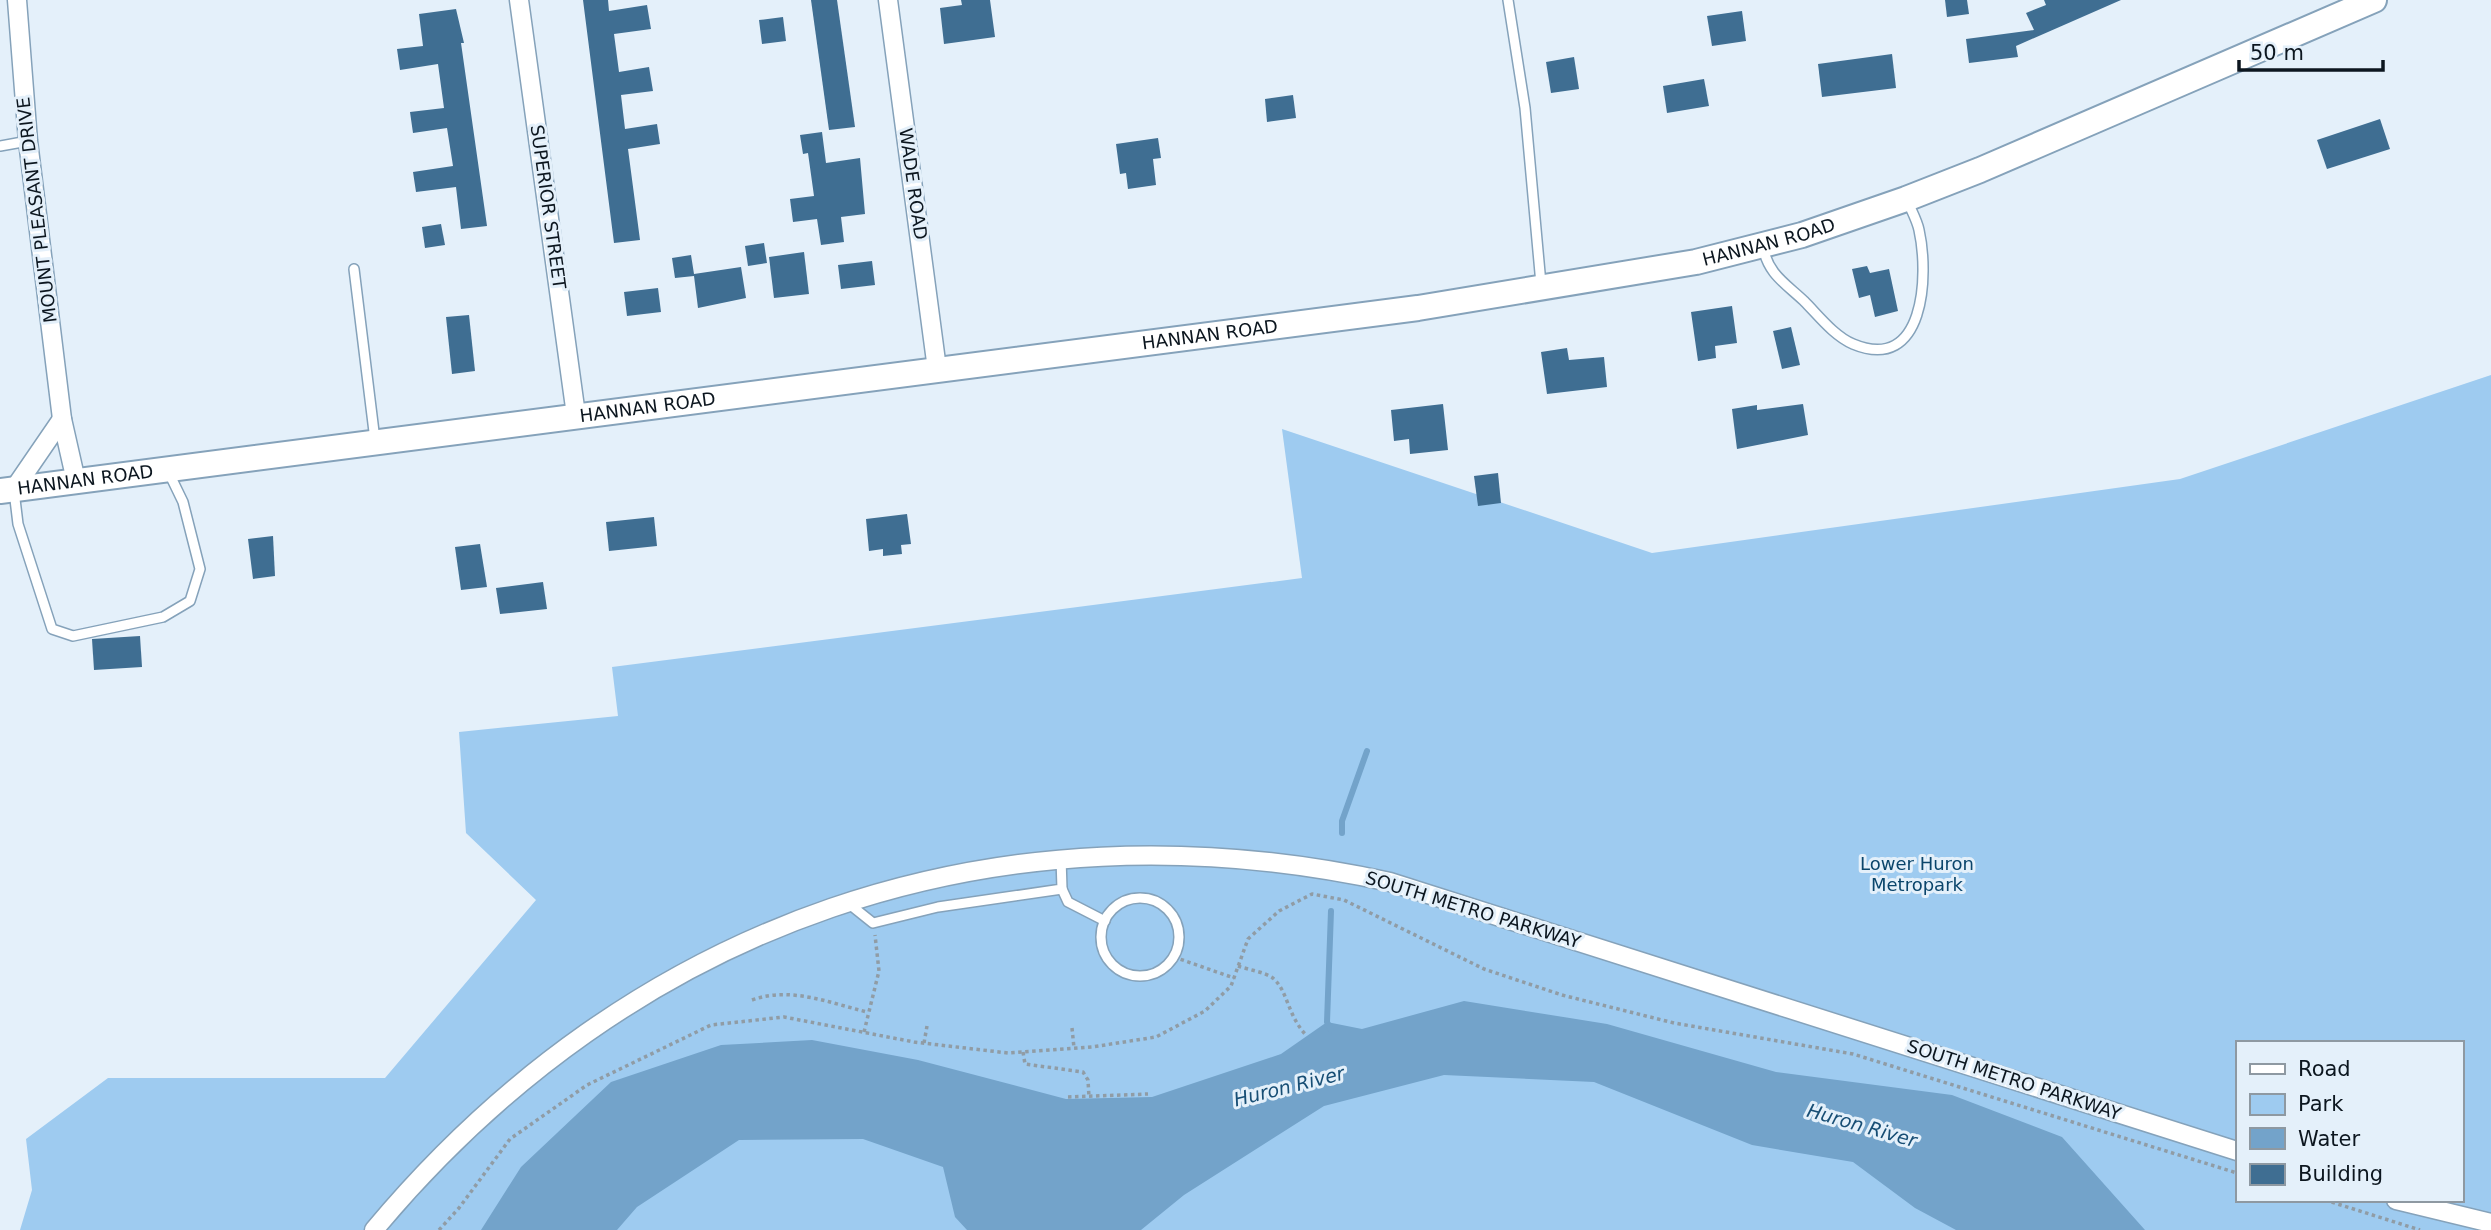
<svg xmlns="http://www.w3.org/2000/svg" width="2491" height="1230" font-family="'DejaVu Sans',sans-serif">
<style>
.green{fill:#9ecbf0;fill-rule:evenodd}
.water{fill:#73a3ca}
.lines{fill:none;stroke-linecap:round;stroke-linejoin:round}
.stream{stroke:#73a3ca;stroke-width:6}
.building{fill:#3f6e92}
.lane-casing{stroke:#85a2ba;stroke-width:12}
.street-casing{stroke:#85a2ba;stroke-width:21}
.secondary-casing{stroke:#85a2ba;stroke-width:28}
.path{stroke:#909ca5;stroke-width:3.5;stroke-dasharray:3.5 3.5;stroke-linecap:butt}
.lane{stroke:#fff;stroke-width:9}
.street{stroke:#fff;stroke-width:18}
.secondary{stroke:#fff;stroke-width:24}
.labels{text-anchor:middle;stroke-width:6;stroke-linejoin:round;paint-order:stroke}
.street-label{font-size:18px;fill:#0c161f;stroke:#e4f0fa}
.park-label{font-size:18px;fill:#0a456b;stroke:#e4f0fa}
.water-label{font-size:19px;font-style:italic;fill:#174e75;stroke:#e4f0fa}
</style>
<rect width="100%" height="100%" fill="#e4f0fa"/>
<!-- green -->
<path class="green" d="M 2491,375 L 2491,1230 L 20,1230 L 32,1190 L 26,1139 L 108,1078 L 385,1078 L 536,900 L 466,833 L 459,732 L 618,716 L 612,667 L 1302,578 L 1282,429 L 1652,553 L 2180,479 ZM 2237,1043 L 2461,1043 L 2461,1200 L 2237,1200 Z"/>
<!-- water -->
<polygon class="water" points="1464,1001 1607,1024 1776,1072 1952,1095 2062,1137 2145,1230 1956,1230 1915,1208 1853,1162 1752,1145 1594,1082 1444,1075 1324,1106 1184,1195 1141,1230 967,1230 955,1217 943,1167 863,1139 739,1140 637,1207 617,1230 481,1230 521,1167 611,1082 721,1045 812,1040 918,1060 1066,1099 1152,1097 1281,1054 1327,1022 1362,1029"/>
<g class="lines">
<!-- stream -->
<g class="stream">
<polyline points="1342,833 1342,821 1367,751"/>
<polyline points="1331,911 1327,1022 1331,1030"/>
</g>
</g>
<!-- building -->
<g class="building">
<polygon points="583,0 608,0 609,11 647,5 651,29 614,34 619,72 649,67 653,91 621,95 625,129 657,124 660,144 628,149 640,240 614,243"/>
<polygon points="811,0 837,0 855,127 829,130"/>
<polygon points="961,0 990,0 995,37 944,44 940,8 962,5"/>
<polygon points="1945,0 1967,0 1969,14 1947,17"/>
<polygon points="2044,0 2121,0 2016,46 2018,57 1969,63 1966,39 2034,30 2026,13 2046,5"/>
<polygon points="456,9 464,43 461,43 487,226 461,229 456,187 416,192 413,172 453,166 447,128 413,133 410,112 444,108 438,64 400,70 397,49 423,46 419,14"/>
<polygon points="1742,11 1746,41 1712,46 1707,16"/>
<polygon points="783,17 786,41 762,44 759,20"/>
<polygon points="1892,54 1896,88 1822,97 1818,64"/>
<polygon points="1574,57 1579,89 1551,93 1546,62"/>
<polygon points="1704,79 1709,106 1667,113 1663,86"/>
<polygon points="1293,95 1296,118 1267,122 1265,99"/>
<polygon points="2380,119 2390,149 2327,169 2317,140"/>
<polygon points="822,132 826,163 860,158 865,214 841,217 844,242 821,245 817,219 793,222 790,199 814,196 808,153 803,154 800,135"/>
<polygon points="1158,138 1161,158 1153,159 1156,185 1128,189 1126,173 1120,174 1116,144"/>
<polygon points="441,224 445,245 425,248 422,227"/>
<polygon points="764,243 767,263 748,266 745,246"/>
<polygon points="804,252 809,294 774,298 769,257"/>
<polygon points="691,255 694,274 741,267 746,298 698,308 694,276 675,278 672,258"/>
<polygon points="872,261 875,285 841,289 838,265"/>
<polygon points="1867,266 1870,273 1889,269 1898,311 1875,317 1870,295 1859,298 1852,269"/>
<polygon points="658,288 661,312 627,316 624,292"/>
<polygon points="1732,306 1737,343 1715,346 1716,358 1698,361 1691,312"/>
<polygon points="469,315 475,371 452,374 446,317"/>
<polygon points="1791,327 1800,365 1782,369 1773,331"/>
<polygon points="1567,348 1569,360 1604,357 1607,387 1547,394 1541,352"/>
<polygon points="1443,404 1448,450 1410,454 1409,439 1394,441 1391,410"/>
<polygon points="1803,404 1808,435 1737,449 1732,409 1757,405 1757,410"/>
<polygon points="1498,473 1501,503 1478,506 1474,476"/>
<polygon points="907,514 911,544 901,545 902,554 883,556 883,549 869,551 866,519"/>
<polygon points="654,517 657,546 609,551 606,522"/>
<polygon points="273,536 275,576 253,579 248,539"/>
<polygon points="480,544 487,587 461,590 455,547"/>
<polygon points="543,582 547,609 500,614 496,588"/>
<polygon points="140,636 142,667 94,670 92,639"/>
</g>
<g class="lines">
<defs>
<g id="lane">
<polyline points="1508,0 1525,108 1541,284"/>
<polyline points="0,146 28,141"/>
<path d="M 1763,247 C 1768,274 1785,283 1804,301 C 1818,315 1834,336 1853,344 C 1925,374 1929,275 1919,230 C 1917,220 1911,210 1907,200"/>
<polyline points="354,269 375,440"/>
<polyline points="14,491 18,524 52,629 73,636 163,617 190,601 200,569 183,502 168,471"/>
<polyline points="1062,889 1068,902 1105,921"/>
<circle cx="1140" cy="937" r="39"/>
<polyline points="848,903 873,923 938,907 1062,889 1061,858"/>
</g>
<g id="street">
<polyline points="17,0 28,141 62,419 76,481"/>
<polyline points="519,0 576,415"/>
<polyline points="888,0 937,369"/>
<polyline points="14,489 62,419"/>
<polyline points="2396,1200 2491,1223"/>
<path d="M 374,1230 C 632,921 997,796 1390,882 L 2237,1151"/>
</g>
<g id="secondary">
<path id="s1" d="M 0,491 L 1418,308 L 1696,262 L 1802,235 L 1906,199 L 1980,170 L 2374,0"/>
</g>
</defs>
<!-- lane casing -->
<use href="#lane" class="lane-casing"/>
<!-- street casing -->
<use href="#street" class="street-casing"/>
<!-- secondary casing -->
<use href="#secondary" class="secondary-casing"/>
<!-- path -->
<g class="path">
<polyline points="1174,957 1234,978"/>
<path d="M 1238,966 C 1249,970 1266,972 1274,979 C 1288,992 1288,1017 1307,1036"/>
<path d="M 752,1000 C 790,986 830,1003 867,1012"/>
<polyline points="1072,1028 1074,1048"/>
<polyline points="864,1032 879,971 875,935"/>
<polyline points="924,1043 927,1026"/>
<polyline points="1023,1052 1025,1064 1083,1072 1088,1080 1089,1097"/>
<polyline points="1068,1097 1148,1094"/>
<polyline points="2325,1200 2420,1230"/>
<polyline points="439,1230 459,1208 510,1139 587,1085 711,1025 784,1017 914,1042 1008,1053 1092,1047 1156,1037 1205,1011 1231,986 1248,939 1279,911 1312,894 1344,900 1484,969 1562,995 1674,1023 1853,1054 2237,1173"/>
</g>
<!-- lane -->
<use href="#lane" class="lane"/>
<!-- street -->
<use href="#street" class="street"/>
<!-- secondary -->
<use href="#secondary" class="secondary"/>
</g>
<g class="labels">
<!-- street labels -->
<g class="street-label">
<text transform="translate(913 184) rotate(82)" y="6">WADE ROAD</text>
<text transform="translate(548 207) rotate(82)" y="6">SUPERIOR STREET</text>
<text transform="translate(37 210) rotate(-97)" y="6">MOUNT PLEASANT DRIVE</text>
<text dy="6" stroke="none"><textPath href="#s1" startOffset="1787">HANNAN ROAD</textPath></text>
<text dy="6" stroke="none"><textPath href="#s1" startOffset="1220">HANNAN ROAD</textPath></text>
<text dy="6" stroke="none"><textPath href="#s1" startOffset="653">HANNAN ROAD</textPath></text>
<text dy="6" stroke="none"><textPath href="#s1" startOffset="86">HANNAN ROAD</textPath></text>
<text transform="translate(1473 910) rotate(17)" y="6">SOUTH METRO PARKWAY</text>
<text transform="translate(2014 1080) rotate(18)" y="6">SOUTH METRO PARKWAY</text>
</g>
<!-- park labels -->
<g class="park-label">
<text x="1917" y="870">Lower Huron<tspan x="1917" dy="21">Metropark</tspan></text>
</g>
<!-- water labels -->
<g class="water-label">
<text transform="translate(1289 1086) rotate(-14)" y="7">Huron River</text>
<text transform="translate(1862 1125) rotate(16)" y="7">Huron River</text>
</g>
</g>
<!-- legend -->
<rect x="2236" y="1041" width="228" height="161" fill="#e4f0fa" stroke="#8e99a2" stroke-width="2"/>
<rect x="2250" y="1064" width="35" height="10" fill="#ffffff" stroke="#8e99a2" stroke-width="2"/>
<text x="2298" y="1076" font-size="21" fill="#0c161f">Road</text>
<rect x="2250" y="1094" width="35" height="21" fill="#9ecbf0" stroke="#8e99a2" stroke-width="2"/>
<text x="2298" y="1111" font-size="21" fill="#0c161f">Park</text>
<rect x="2250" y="1128" width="35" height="21" fill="#73a3ca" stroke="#8e99a2" stroke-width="2"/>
<text x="2298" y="1146" font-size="21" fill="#0c161f">Water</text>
<rect x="2250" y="1164" width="35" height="21" fill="#3f6e92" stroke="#8e99a2" stroke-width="2"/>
<text x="2298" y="1181" font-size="21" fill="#0c161f">Building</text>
<!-- scale -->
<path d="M2239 60v10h144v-10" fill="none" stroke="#0c161f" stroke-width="3.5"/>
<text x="2250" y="60" font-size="21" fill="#0c161f" stroke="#e4f0fa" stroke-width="5" paint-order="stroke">50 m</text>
</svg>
